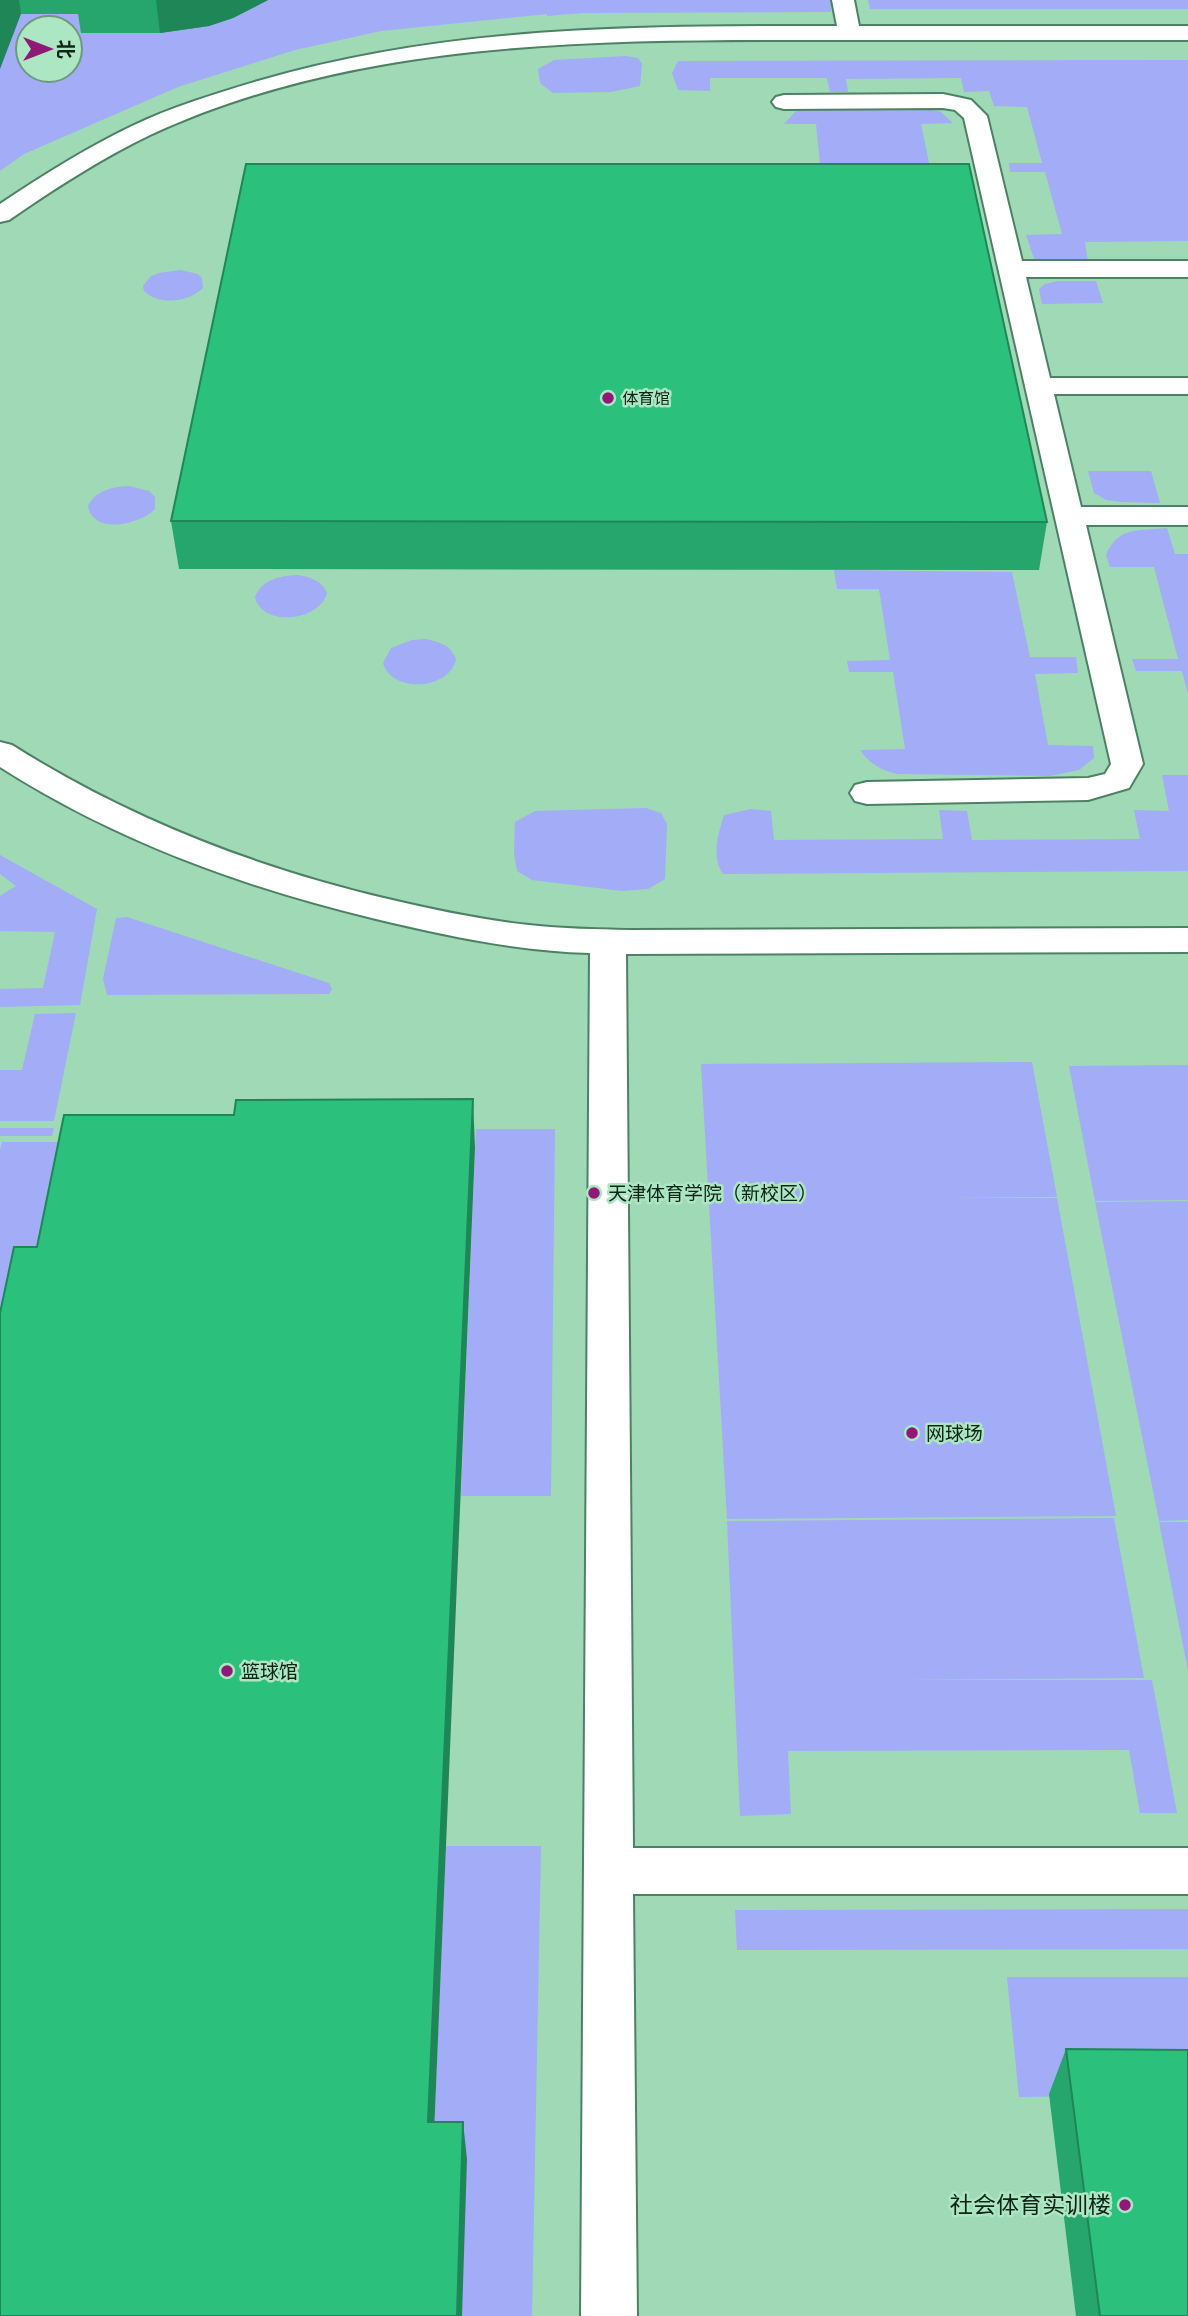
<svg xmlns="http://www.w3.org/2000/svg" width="1188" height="2316" font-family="'Nunito Sans','Noto Sans SC',sans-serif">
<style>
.green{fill:#a3acf6;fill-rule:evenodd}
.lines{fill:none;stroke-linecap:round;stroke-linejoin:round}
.minor-casing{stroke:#4c8263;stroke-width:4}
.minor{fill:#fff;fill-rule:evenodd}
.wall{fill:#26a56c}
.shaded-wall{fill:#1f8658}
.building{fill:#2cc07d;stroke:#1f8658;stroke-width:2}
.poi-dot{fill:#901978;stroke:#ace6c3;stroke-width:2.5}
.labels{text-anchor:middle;stroke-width:5;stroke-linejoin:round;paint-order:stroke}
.far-poi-label{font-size:16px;fill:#0e2518;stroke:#ace6c3;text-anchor:start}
.poi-label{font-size:19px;fill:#0e2518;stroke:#ace6c3;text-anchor:start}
.near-poi-label{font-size:23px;fill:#0e2518;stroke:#ace6c3;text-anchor:end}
</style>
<rect width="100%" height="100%" fill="#9fd9b6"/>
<!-- green -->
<g class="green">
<path d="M 0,0 L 831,0 L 831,12 L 583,13 L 547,16 L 547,14 L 381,31 L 295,50 L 178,87 L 24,154 L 0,171 ZM 28,28 L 70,28 L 70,70 L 28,70 Z"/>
<polygon points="868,0 1188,0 1188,9 870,9"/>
<polygon points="626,56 638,58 642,64 640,86 611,92 553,93 540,83 538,69 554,60"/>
<polygon points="1188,60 1188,241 1085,242 1088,262 1034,259 1026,235 1062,234 1045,172 1010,172 1009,163 1042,163 1027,107 994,106 989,91 964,92 961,78 846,79 848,92 830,92 827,78 710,78 710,91 678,90 672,73 678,61"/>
<polygon points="809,108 928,109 941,112 953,123 921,124 929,163 962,164 964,173 820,164 816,124 784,124 796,111"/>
<path d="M 180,270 L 198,274 L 202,278 L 203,288 C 189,302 159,306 144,291 L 143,286 L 151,276 L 159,273 Z"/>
<polygon points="1058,281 1096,281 1103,303 1042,304 1039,289 1045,284"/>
<polygon points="1088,471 1151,471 1160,503 1122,502 1106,500 1094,493"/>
<path d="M 129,486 L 149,491 L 155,497 L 155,509 C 141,524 93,536 88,506 C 96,490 112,487 129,486 Z"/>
<path d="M 1167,528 L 1175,554 L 1188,554 L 1188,694 L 1182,671 L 1136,671 L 1132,659 L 1178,659 L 1154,567 L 1110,567 L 1106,555 C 1118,526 1139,531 1167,528 Z"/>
<path d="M 834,570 L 1012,572 L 1030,657 L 1076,657 L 1078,673 L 1035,674 L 1048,745 L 1093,746 L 1094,758 L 1079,770 L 1050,776 L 898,774 C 880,770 870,764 860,750 L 905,749 L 893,672 L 849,672 L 847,661 L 890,660 L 879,589 L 837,589 Z"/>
<path d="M 297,575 C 311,577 321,580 327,593 C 320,621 262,628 255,597 C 262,579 280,576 297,575 Z"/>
<path d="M 425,639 C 439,642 450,644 456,659 C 450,690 392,694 383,663 L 391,648 L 412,640 Z"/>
<path d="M 1162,775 L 1188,775 L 1188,871 L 723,874 C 711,857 718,835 724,815 L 751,809 L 771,811 L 774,840 L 943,839 L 939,810 L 967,811 L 972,840 L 1140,839 L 1134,810 L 1169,811 Z"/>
<polygon points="646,808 661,813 667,824 665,879 648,889 622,891 532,880 517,871 514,853 515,822 535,811"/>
<polygon points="0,855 97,909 80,1005 0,1007 0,989 43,988 55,932 0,931 0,896 16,886 0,874"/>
<polygon points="127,917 329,983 332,989 329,994 107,995 103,979 116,918"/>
<polygon points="76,1013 54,1121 0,1121 0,1070 22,1070 35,1014"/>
<polygon points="1032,1062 1057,1197 942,1198 1057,1198 1116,1516 727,1519 701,1064"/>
<polygon points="1188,1065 1188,1200 1095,1201 1069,1066"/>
<polygon points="0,1128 54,1128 52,1136 0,1136"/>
<polygon points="476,1129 555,1129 551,1496 461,1496"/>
<polygon points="2,1142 80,1142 0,1432 0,1150"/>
<polygon points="1188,1201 1188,1520 1159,1521 1095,1202"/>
<polygon points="1114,1518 1144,1678 899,1680 1152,1680 1177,1813 1140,1813 1129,1750 788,1751 791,1814 740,1816 727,1521"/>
<polygon points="1159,1522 1188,1522 1188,1671"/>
<polygon points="446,1846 541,1846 532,2316 461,2316 433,2159"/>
<polygon points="1188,1909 1188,1949 737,1950 735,1910"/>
<polygon points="1007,1977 1188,1977 1188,2095 1019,2097"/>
</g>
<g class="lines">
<defs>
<g id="minor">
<path d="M 832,0 L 854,0 L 859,26 L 1188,26 L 1188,40 C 1060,40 931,40 803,40 C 584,40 353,41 150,135 C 100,159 54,189 9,220 L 0,222 L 0,204 C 43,175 86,148 132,126 C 172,107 215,94 258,81 C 450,25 638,26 837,26 Z"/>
<polygon points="943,94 971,100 987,116 1022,261 1188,261 1188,277 1026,277 1050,378 1188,378 1188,394 1054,394 1081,507 1188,507 1188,525 1086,525 1143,764 1129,788 1088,800 867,804 855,801 850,793 855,785 867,782 1088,778 1105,774 1111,764 964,118 955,110 943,108 784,109 776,107 772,102 776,97 784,95"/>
<path d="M 0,742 L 12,745 C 129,819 253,867 388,899 C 435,910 482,920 529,925 C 563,929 596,929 630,930 L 1188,928 L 1188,952 L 626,954 L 633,1848 L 1188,1848 L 1188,1894 L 633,1894 L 637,2316 L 581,2316 L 590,953 C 517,951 447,936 376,919 C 243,887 116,841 0,767 Z"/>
</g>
</defs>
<!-- minor casing -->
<use href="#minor" class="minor-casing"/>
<!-- minor -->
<use href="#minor" class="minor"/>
</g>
<!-- wall -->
<g class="wall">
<polygon points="0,0 268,0 233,18 209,26 160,33 81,33 78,14 21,14"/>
<polygon points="171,521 1047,522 1039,570 179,569"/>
<polygon points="1066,2049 1188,2316 1076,2316 1049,2094"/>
</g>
<!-- shaded-wall -->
<g class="shaded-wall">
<polygon points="0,0 19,0 21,14 0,69"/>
<polygon points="156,0 268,0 233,18 209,26 160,33"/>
<polygon points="473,1099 475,1148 433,2159 428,2122"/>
<polygon points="463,2122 467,2159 462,2316 457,2316"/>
</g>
<!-- building -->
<g class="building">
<polygon points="246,164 969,164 1047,522 171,521"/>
<polygon points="473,1099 428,2122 463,2122 457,2316 0,2316 0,1313 14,1247 37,1247 64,1115 234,1115 236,1100"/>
<polygon points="1066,2049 1188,2050 1188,2316 1100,2316"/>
</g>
<!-- markers -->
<g class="poi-dot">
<circle cx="608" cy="398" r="7"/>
<circle cx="594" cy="1193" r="7"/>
<circle cx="912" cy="1433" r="7"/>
<circle cx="227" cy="1671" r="7"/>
<circle cx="1125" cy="2205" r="7"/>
</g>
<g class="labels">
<!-- far-poi labels -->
<g class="far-poi-label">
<text x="622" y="404">体育馆</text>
</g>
<!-- poi labels -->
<g class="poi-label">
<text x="608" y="1200">天津体育学院（新校区）</text>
<text x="926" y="1440">网球场</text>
<text x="241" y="1678">篮球馆</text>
</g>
<!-- near-poi labels -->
<g class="near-poi-label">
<text x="1111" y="2213">社会体育实训楼</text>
</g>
</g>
<!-- north arrow -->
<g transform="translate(49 49) rotate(90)"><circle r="33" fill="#ace6c3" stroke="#6d997f" stroke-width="2"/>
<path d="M0-5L12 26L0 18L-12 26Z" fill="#901978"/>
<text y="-10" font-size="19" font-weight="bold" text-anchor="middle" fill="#0e2518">北</text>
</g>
</svg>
